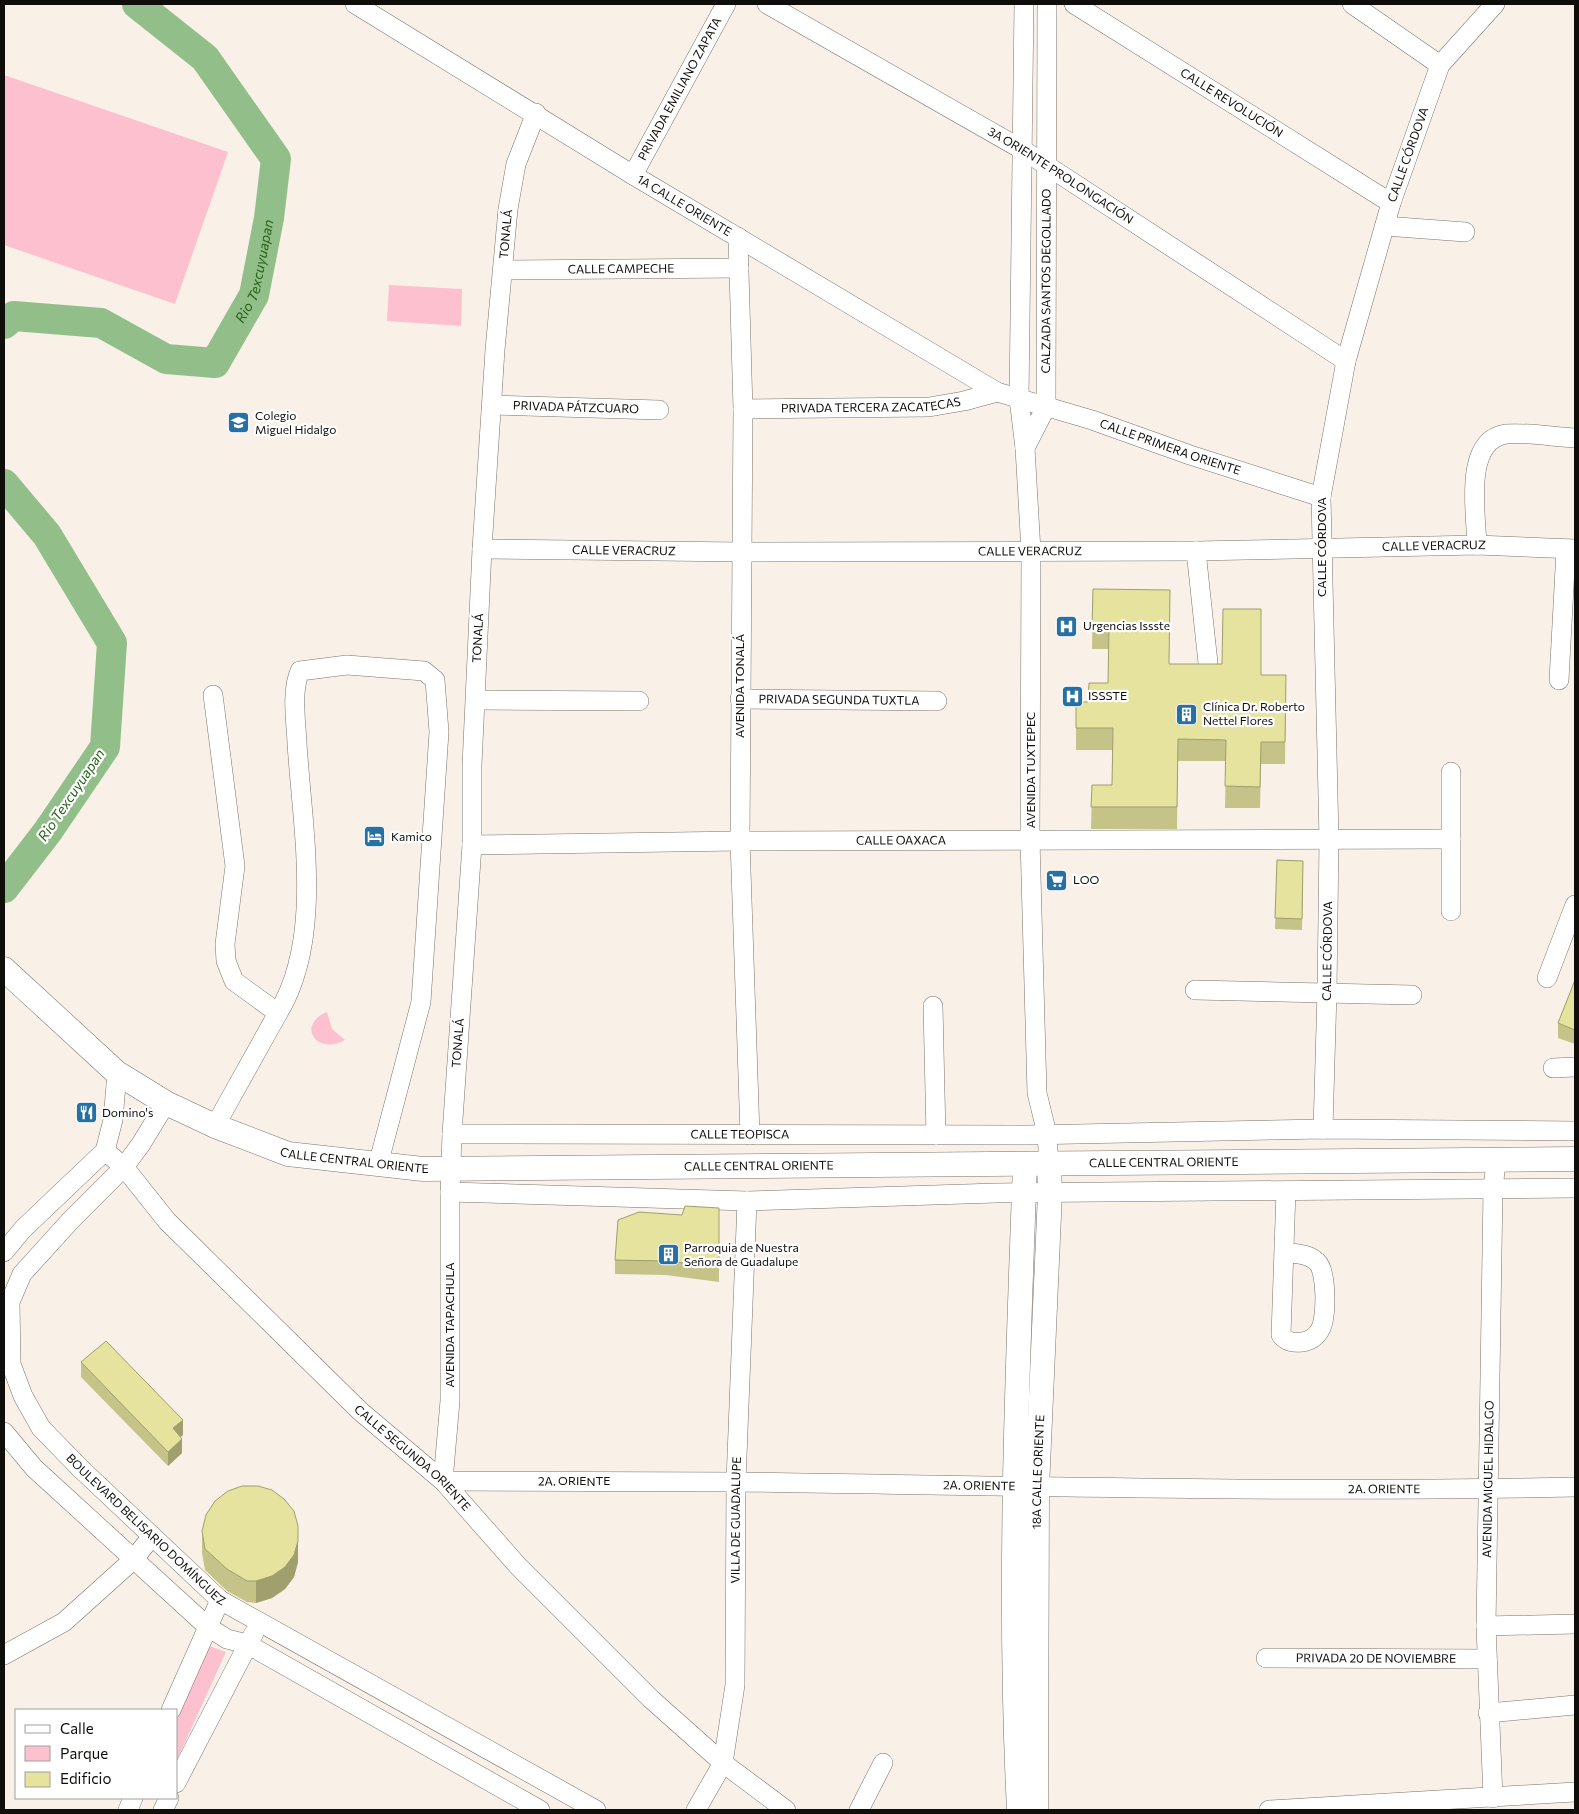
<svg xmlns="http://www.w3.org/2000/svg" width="1579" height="1814" font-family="Commissioner,sans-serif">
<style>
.green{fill:#fdc0ce}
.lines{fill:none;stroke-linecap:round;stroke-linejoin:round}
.river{stroke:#92bf89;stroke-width:30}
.minor-casing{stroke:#7a736b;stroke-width:20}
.major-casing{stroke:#7a736b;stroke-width:25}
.minor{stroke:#fff;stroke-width:19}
.major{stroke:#fff;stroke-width:24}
.wall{fill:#c5c387}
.shaded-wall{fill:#a09f6e}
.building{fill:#e5e39d;stroke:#a09f6e}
.labels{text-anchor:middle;stroke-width:4.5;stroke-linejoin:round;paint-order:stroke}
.street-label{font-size:12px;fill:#100e0b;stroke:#fff}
.poi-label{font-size:12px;fill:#100e0b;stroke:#fff;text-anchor:start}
.water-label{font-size:14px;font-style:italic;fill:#27611b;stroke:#fff}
</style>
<rect width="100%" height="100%" fill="#f9f1e8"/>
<!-- green -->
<g class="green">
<polygon points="4,75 228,152 175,304 4,245"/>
<polygon points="389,285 462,289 461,326 387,321"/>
<path d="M 327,1012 L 332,1029 L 345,1040 C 316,1056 296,1025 327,1012 Z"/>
<polygon points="204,1644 226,1652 176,1762 176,1710"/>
</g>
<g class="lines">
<!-- river -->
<g class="river">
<path id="s1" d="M 4,324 L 14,316 L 101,323 L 166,359 L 215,363 L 254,295 L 269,218 L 276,159 L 205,58 L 137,4"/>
<polyline points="4,484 47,535 112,643 105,747 48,831 4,888"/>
</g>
<defs>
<g id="minor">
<path id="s2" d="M 355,4 L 633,175 L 997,392 L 1092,420 L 1190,455 L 1321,497"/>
<path id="s3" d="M 767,4 L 1023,150 L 1346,361"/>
<polyline points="1024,4 1019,399 1025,448 1031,551 1030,840 1037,1093 1047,1134 1049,1165"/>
<path id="s4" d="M 1074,4 L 1391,203"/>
<polyline points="1352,4 1440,65"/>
<path id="s5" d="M 536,113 L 516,164 L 508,209 L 495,350 L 482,549 L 472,765 L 472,845 L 452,1134 L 450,1192 L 450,1401 L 443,1481 C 541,1482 640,1481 739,1482 C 1018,1486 1296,1493 1575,1487"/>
<path id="s6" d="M 633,175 L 726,4"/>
<polyline points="1385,226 1465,232"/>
<polyline points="738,237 743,409 740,841 750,1135"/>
<path id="s7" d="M 503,270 L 739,268"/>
<path id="s8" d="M 492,405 L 659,410"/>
<path id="s9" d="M 743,409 L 929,407 L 964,401 L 997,392"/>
<path id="s10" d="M 1025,448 L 1046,407 L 1047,4"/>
<path d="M 1477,545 C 1476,514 1463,440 1506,434 C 1526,432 1554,437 1575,438"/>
<path id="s11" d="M 482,549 L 742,552 L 1196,551 L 1477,545 L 1575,549"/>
<polyline points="1196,551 1208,663"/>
<polyline points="1559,680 1566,550"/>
<polyline points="213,695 235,866 225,944 226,961 234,981 278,1013 215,1126"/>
<path id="s12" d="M 740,699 L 937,701"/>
<polyline points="476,700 639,701"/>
<path id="s13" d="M 472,845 L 740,841 L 1451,839"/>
<polyline points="1451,911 1451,772"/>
<polyline points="1547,978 1575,905"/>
<polyline points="1195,990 1412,995"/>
<polyline points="933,1006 936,1135"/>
<path d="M 278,1013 C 324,938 302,827 297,743 C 296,720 291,692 300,671 L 347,665 L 424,671 L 435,680 L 439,732 L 421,1002 L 378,1165"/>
<polyline points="1553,1068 1575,1067"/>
<path id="s14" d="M 166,1103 L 141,1144 L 124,1167 L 71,1220 L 22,1274 L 10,1302 L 11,1364 L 23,1396 L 41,1428 L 81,1469 L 220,1600 L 596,1810"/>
<path id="s15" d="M 1323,1129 L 1327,992 L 1329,839 L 1321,497 L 1346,361 L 1391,203 L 1440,65 L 1495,4"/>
<path id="s16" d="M 452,1134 L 1028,1135 L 1323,1129 L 1575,1131"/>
<path id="s17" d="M 105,1151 L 124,1167 L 167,1221 L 360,1411 L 443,1481 L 518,1566 L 651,1699 L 723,1763 L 786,1810"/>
<polyline points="450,1192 747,1201 996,1193 1575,1188"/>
<polyline points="4,1252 23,1229 105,1151 113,1120 117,1073"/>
<path d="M 1284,1252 C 1295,1254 1308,1253 1317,1262 C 1327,1271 1327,1318 1320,1330 C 1316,1337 1310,1341 1302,1342 C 1293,1343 1287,1342 1281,1335 L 1286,1191"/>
<polyline points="4,1432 34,1468 208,1627 227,1639 247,1644 540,1810"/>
<polyline points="1486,1626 1575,1624"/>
<polyline points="4,1655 64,1622 134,1559 152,1536"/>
<path id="s18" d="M 1266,1658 L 1487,1659"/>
<polyline points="171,1710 220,1600"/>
<polyline points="1488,1713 1575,1705"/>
<polyline points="176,1783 254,1633"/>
<path id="s19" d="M 1493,1798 L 1486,1626 L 1493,1190 L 1496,1161"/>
<polyline points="128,1810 133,1798"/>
<polyline points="163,1810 169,1798"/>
<path id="s20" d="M 696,1810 L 723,1763 L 735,1685 L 736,1482 L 747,1201"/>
<polyline points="859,1810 883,1763"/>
<polyline points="1269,1810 1575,1792"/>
</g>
<g id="major">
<path id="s21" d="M 4,969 L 117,1073 L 166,1103 L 215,1126 L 288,1154 L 423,1169 L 1575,1159"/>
<path d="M 1019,1810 C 1008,1596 1017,1380 1025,1165"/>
<path id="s22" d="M 1036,1810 L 1037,1488 L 1050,1193 L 1049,1165"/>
</g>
</defs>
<!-- minor casing -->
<use href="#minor" class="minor-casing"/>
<!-- major casing -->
<use href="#major" class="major-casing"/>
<!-- minor -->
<use href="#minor" class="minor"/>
<!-- major -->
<use href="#major" class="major"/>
</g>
<!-- wall -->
<g class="wall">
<polygon points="1093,589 1169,664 1261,675 1286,675 1285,764 1261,764 1260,808 1225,808 1226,761 1178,761 1177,829 1091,829 1092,785 1112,785 1112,750 1076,750 1076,702 1088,702 1108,683 1109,649 1092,649"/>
<polygon points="1277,860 1303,861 1302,930 1275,929"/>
<polygon points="1575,980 1575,1044 1558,1038 1558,1023"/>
<polygon points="719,1208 719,1282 666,1275 615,1274 615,1260 682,1215"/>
<polygon points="81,1362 183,1435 181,1437 182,1453 168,1466 81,1377"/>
<polygon points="202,1531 298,1562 294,1577 285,1589 272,1598 256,1603 247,1602 227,1591 205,1570 202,1553"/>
</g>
<!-- shaded-wall -->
<g class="shaded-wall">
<polygon points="183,1420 183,1435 173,1442 173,1428"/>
<polygon points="182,1439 182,1453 168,1466 168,1452"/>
<polygon points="298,1541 298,1562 294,1577 285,1589 272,1598 256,1603 256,1581"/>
</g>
<!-- building -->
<g class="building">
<polygon points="1093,589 1170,590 1169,664 1222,664 1223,609 1261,609 1261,675 1286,675 1285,742 1261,742 1260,787 1225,786 1226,740 1178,739 1177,807 1091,807 1092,785 1112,785 1113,728 1076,728 1076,702 1088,702 1089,683 1108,683 1109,627 1092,627"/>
<polygon points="1277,860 1303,861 1302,919 1275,918"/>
<polygon points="1575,980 1575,1030 1558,1023"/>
<polygon points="685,1206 719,1208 719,1267 666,1261 615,1260 618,1220 639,1212 682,1215"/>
<polygon points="106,1341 183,1420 173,1428 182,1439 168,1452 81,1362"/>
<polygon points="242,1486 258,1486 272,1490 284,1499 294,1511 298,1526 298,1541 294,1555 285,1567 272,1576 256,1581 247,1581 227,1569 205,1549 202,1531 206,1515 215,1501 228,1491"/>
</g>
<!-- icons -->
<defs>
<symbol id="school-square" viewBox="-11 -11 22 22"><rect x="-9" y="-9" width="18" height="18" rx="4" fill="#2670a4" stroke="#fff"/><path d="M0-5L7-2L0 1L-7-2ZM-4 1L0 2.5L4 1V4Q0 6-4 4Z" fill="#fff"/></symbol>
<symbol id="hospital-square" viewBox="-11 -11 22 22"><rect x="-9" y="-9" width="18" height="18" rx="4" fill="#2670a4" stroke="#fff"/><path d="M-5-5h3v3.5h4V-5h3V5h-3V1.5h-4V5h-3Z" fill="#fff"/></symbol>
<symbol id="building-square" viewBox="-11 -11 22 22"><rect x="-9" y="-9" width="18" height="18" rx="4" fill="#2670a4" stroke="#fff"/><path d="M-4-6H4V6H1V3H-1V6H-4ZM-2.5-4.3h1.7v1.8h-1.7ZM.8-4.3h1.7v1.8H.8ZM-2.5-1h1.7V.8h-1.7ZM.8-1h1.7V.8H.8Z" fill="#fff"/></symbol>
<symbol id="hotel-square" viewBox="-11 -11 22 22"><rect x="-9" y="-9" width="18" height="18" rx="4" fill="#2670a4" stroke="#fff"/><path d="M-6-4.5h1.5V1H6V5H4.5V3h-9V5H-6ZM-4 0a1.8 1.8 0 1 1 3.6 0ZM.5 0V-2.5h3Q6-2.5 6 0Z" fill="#fff"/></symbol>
<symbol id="supermarket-square" viewBox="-11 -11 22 22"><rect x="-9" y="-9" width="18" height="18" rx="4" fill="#2670a4" stroke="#fff"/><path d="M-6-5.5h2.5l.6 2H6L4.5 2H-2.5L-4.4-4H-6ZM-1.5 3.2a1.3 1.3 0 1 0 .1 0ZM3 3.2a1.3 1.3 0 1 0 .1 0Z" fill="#fff"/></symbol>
<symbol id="restaurant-square" viewBox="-11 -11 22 22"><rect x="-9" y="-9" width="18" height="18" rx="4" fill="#2670a4" stroke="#fff"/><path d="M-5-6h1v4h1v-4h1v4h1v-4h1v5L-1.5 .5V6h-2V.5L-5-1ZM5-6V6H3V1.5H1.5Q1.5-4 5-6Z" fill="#fff"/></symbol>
</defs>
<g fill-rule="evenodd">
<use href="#school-square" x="226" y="410" width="25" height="25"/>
<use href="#hospital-square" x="1054" y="614" width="25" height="25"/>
<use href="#hospital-square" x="1060" y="684" width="25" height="25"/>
<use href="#building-square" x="1174" y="702" width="25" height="25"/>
<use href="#hotel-square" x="362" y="824" width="25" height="25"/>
<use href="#supermarket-square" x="1044" y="868" width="25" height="25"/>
<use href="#restaurant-square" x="74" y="1100" width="25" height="25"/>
<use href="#building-square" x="656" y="1242" width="25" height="25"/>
</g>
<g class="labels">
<!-- street labels -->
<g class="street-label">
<text dy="4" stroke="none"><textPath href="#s6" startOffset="98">PRIVADA EMILIANO ZAPATA</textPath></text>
<text dy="4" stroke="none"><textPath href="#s4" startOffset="186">CALLE REVOLUCIÓN</textPath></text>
<text dy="4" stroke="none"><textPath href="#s15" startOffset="986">CALLE CÓRDOVA</textPath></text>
<text dy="4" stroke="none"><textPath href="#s3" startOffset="340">3A ORIENTE PROLONGACIÓN</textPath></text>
<text dy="4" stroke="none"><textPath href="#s2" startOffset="386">1A CALLE ORIENTE</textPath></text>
<text transform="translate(506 234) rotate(-85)" y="4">TONALÁ</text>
<text dy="4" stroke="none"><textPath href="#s7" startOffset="118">CALLE CAMPECHE</textPath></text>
<text dy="4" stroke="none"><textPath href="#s10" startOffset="172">CALZADA SANTOS DEGOLLADO</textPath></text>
<text dy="4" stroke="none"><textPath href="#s9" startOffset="128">PRIVADA TERCERA ZACATECAS</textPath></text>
<text dy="4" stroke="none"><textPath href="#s8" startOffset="84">PRIVADA PÁTZCUARO</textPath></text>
<text dy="4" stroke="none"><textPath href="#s2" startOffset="932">CALLE PRIMERA ORIENTE</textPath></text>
<text transform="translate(1322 547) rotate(-90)" y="4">CALLE CÓRDOVA</text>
<text dy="4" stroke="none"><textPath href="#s11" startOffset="952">CALLE VERACRUZ</textPath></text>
<text dy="4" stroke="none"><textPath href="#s11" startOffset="142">CALLE VERACRUZ</textPath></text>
<text dy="4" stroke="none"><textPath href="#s11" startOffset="548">CALLE VERACRUZ</textPath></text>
<text transform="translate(478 638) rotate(-87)" y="4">TONALÁ</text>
<text transform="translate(740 686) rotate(-90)" y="4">AVENIDA TONALÁ</text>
<text dy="4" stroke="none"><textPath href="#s12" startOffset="99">PRIVADA SEGUNDA TUXTLA</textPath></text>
<text transform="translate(1031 770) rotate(-90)" y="4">AVENIDA TUXTEPEC</text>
<text dy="4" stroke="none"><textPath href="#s13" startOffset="429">CALLE OAXACA</textPath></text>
<text dy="4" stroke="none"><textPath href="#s15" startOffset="178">CALLE CÓRDOVA</textPath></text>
<text transform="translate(458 1043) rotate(-86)" y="4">TONALÁ</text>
<text dy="4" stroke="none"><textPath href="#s16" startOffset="288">CALLE TEOPISCA</textPath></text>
<text dy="4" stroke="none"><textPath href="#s21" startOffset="410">CALLE CENTRAL ORIENTE</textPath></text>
<text dy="4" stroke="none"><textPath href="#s21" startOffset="1220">CALLE CENTRAL ORIENTE</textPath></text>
<text dy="4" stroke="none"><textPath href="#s21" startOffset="815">CALLE CENTRAL ORIENTE</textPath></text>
<text transform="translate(450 1325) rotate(-90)" y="4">AVENIDA TAPACHULA</text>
<text dy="4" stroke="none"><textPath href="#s17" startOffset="435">CALLE SEGUNDA ORIENTE</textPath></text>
<text dy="4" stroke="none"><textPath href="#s22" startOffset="338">18A CALLE ORIENTE</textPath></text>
<text dy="4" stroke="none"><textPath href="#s19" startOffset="319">AVENIDA MIGUEL HIDALGO</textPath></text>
<text dy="4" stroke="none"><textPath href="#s5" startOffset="1506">2A. ORIENTE</textPath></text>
<text dy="4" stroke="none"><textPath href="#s5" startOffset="1911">2A. ORIENTE</textPath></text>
<text dy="4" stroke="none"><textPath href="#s5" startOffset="2316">2A. ORIENTE</textPath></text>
<text dy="4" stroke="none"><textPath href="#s20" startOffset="298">VILLA DE GUADALUPE</textPath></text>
<text dy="4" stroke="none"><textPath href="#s14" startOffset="534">BOULEVARD BELISARIO DOMÍNGUEZ</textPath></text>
<text dy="4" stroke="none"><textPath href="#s18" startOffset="110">PRIVADA 20 DE NOVIEMBRE</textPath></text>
</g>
<!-- poi labels -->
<g class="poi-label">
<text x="255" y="420">Colegio<tspan x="255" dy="14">Miguel Hidalgo</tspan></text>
<text x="1083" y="630">Urgencias Issste</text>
<text x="1088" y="700">ISSSTE</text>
<text x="1203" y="711">Clínica Dr. Roberto<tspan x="1203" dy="14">Nettel Flores</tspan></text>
<text x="391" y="841">Kamico</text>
<text x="1073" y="884">LOO</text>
<text x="102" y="1117">Domino's</text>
<text x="684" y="1252">Parroquia de Nuestra<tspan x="684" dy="14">Señora de Guadalupe</tspan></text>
</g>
<!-- water labels -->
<g class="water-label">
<text dy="5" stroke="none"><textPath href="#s1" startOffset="325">Rio Texcuyuapan</textPath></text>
<text transform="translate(71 795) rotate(-56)" y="5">Rio Texcuyuapan</text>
</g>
</g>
<!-- border -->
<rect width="1579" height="1814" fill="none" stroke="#100e0b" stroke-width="10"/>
<!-- legend -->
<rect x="15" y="1709" width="162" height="90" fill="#ffffff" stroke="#9f9f9d"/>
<rect x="25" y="1725" width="25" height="8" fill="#ffffff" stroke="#9f9f9d"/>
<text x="60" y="1734" font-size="15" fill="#100e0b">Calle</text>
<rect x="25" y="1746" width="25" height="15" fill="#fdc0ce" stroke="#9f9f9d"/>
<text x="60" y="1759" font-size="15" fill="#100e0b">Parque</text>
<rect x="25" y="1772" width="25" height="15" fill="#e5e39d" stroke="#9f9f9d"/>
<text x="60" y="1784" font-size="15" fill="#100e0b">Edificio</text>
</svg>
